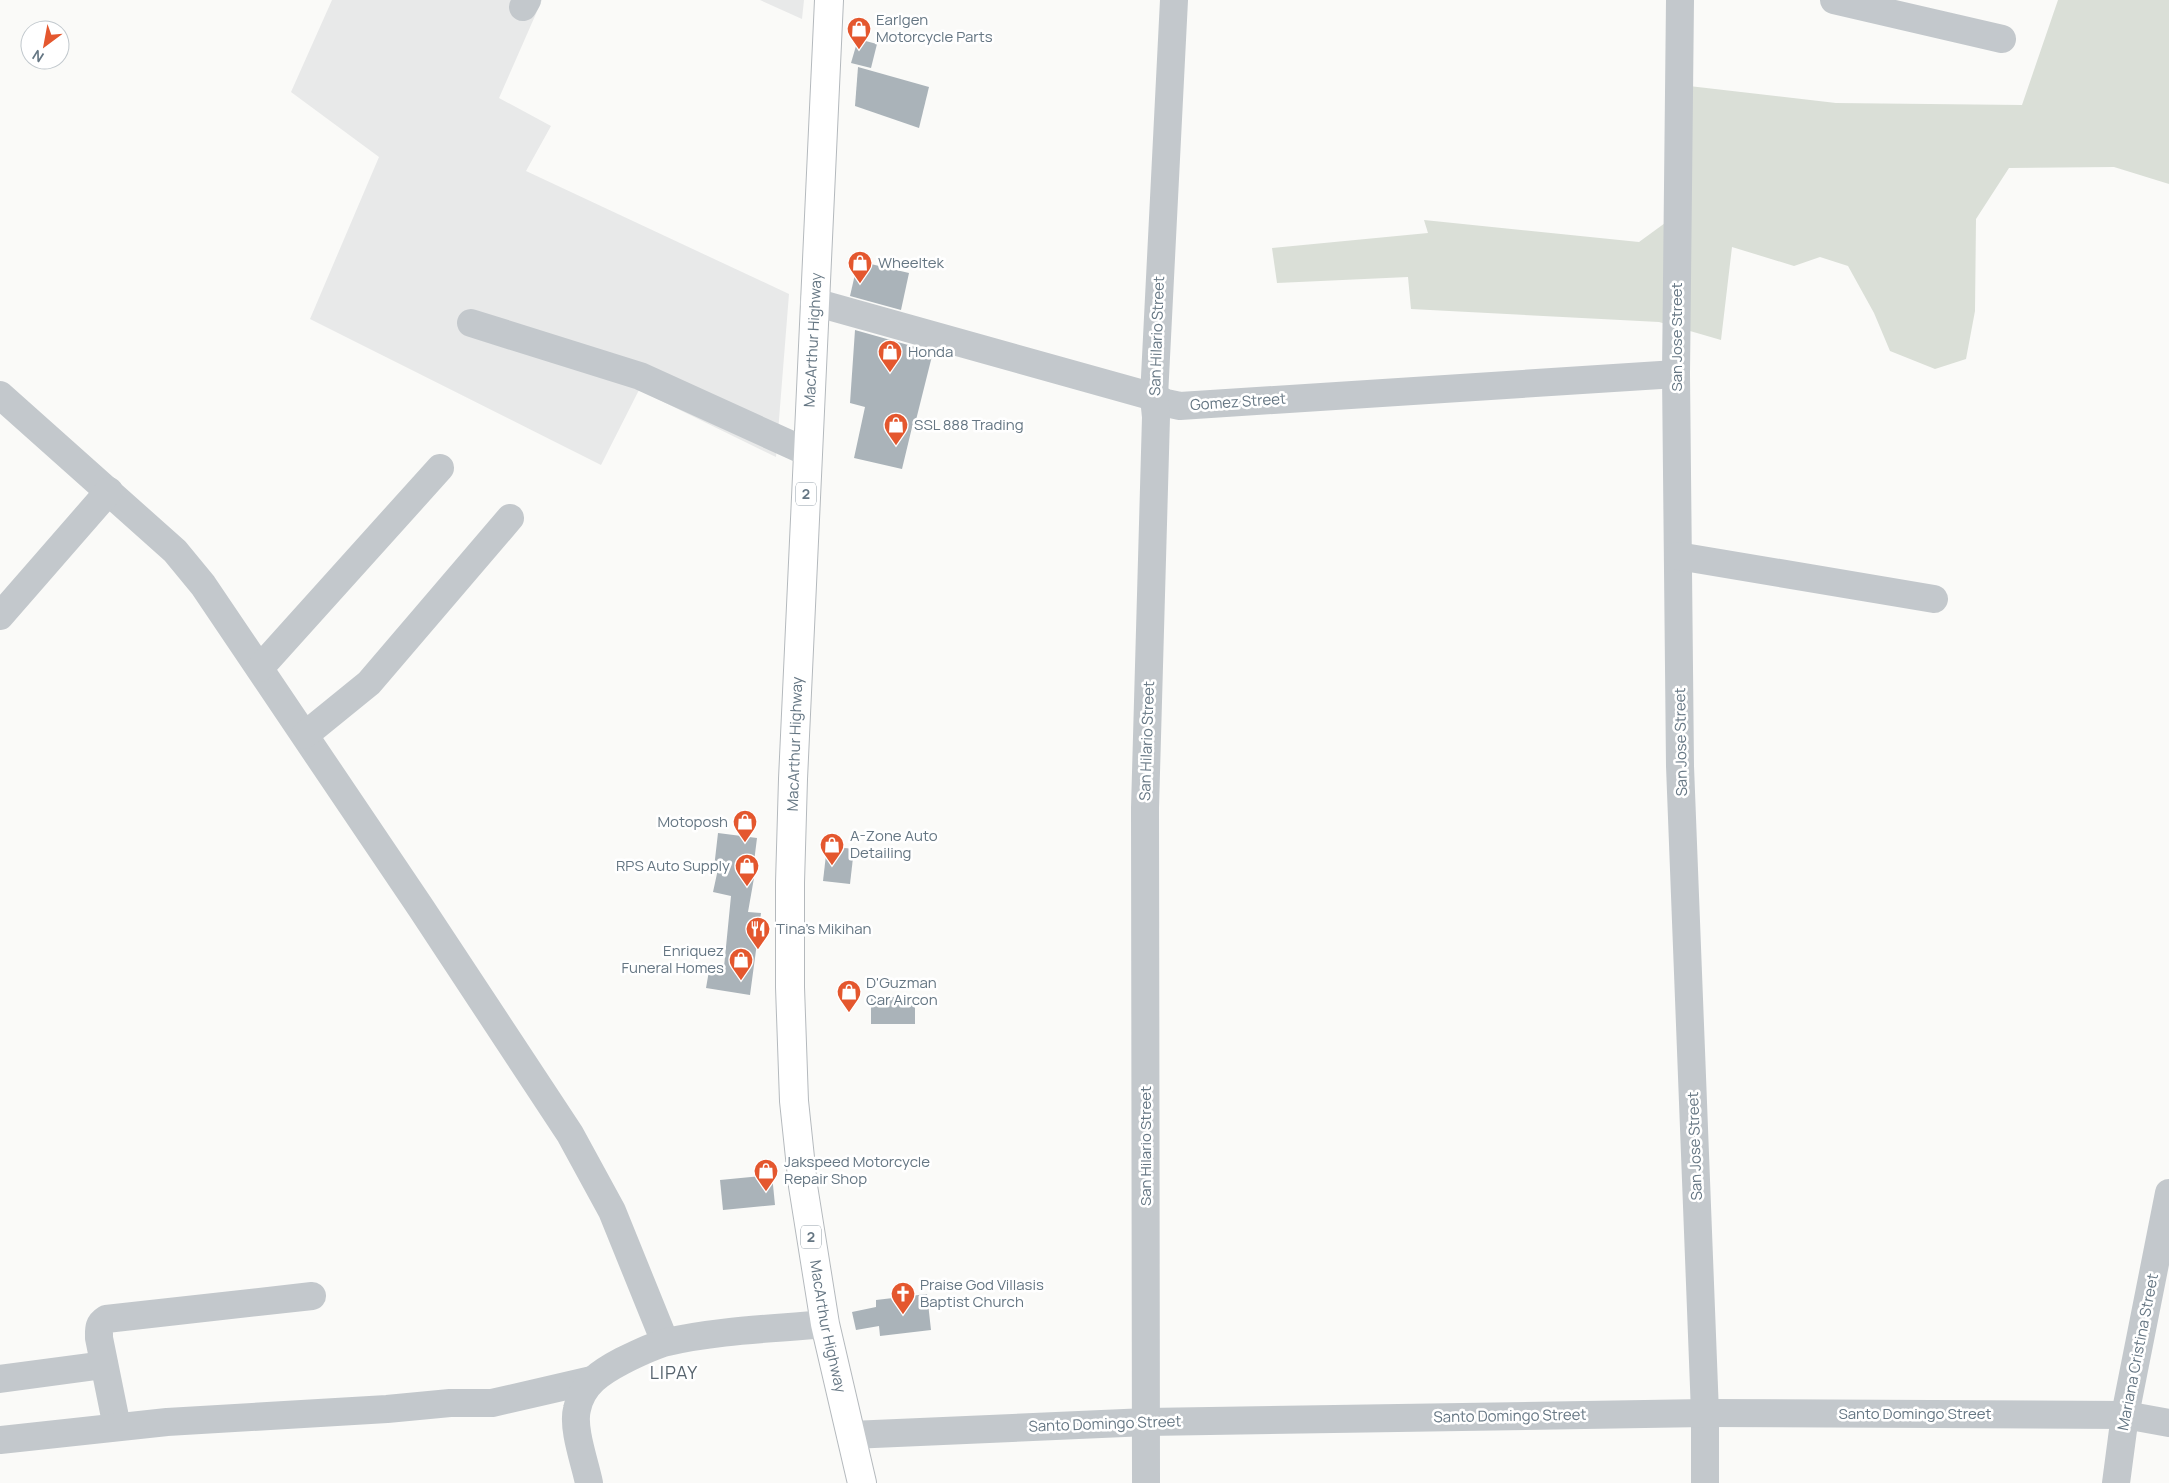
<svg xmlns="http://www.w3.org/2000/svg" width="2169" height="1483" font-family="Manrope,sans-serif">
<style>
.built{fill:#e8e9e9}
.green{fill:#dadfd7}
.building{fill:#aab3b9}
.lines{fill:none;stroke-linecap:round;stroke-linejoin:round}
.highway-casing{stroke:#b4b9bd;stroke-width:30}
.minor{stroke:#c3c8cc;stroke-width:28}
.highway{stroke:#fff;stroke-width:28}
.labels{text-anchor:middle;stroke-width:5;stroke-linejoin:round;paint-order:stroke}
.shield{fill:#fff;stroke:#939fa8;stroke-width:1}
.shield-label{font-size:14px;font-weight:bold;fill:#657683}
.poi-label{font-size:15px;fill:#657683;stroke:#fff;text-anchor:start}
.street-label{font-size:15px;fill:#657683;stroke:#fff}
.quarter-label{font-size:18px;letter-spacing:1px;fill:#57646e;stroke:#fff}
</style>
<rect width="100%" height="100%" fill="#fafaf8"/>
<!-- built -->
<g class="built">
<polygon points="332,0 542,0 499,98 551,126 526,171 789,294 776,457 639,390 601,465 310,319 379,157 291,92"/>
<polygon points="760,0 804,0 802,19"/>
</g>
<!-- green -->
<polygon class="green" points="2058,0 2169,0 2169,184 2114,167 2009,168 1976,219 1975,311 1966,359 1935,369 1890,351 1874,313 1848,266 1820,257 1794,266 1732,247 1721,340 1659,322 1411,309 1408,277 1277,283 1272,248 1428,233 1424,220 1639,242 1687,207 1689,86 1836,103 2022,105"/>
<!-- building -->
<g class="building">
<polygon points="858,39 877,44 871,68 851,63"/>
<polygon points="858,67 929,87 919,128 855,106"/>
<polygon points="858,261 909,273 901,310 850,296"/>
<polygon points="855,330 933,352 916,420 914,419 902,469 854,458 865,407 850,403"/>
<polygon points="718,833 757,838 752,878 754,878 748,912 761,913 750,995 706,988 710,965 724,967 731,896 713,892 718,869 714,868"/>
<polygon points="827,846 854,849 850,884 823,881"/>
<rect x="871" y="997" width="44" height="27"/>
<polygon points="772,1175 775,1205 723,1210 720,1180"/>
<polygon points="927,1294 931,1330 880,1336 879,1326 856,1330 852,1312 876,1307 876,1300"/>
</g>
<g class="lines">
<defs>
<g id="highway">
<path id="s1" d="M 829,0 L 793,779 L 790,883 L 790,987 L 794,1101 L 803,1186 L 825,1324 L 862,1483"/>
</g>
</defs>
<!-- highway casing -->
<use href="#highway" class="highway-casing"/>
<!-- minor -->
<g class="minor">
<polyline points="1680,0 1676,374 1680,766 1705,1413 1705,1483"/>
<polyline points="1834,0 2002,39"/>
<polyline points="523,7 527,0"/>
<polyline points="814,302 1154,397 1166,403 1180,406 1676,374"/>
<polyline points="471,323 640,376 807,452"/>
<polyline points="0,395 175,551 203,585 421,908 570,1134 612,1211 665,1342"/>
<polyline points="1678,556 1934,599"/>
<polyline points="0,616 109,491"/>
<polyline points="260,668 440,468"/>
<polyline points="305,735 369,683 510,518"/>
<polyline points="0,1379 104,1365"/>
<path d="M 117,1427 L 99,1338 C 99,1329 98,1324 106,1319 L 312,1296"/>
<polyline points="851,1435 1147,1422 1705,1413 2125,1415 2169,1423"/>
<polyline points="0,1440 167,1422 387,1409 450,1403 492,1403 592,1380"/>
<path d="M 589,1483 C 585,1463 572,1428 577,1409 C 582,1384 601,1372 622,1361 C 636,1354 652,1346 667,1342 C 719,1330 773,1329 825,1324"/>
<polyline points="1146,1483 1145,808 1156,417 1154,397 1174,0"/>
<polyline points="2116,1483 2125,1415 2169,1193"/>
</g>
<!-- highway -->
<use href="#highway" class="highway"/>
</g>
<!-- icons -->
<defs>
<symbol id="shop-pin" viewBox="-11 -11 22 30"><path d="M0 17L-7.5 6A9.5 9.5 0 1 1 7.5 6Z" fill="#e4572e" stroke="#fff"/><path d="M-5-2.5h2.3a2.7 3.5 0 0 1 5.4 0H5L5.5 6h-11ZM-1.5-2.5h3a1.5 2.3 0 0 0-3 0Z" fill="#fff"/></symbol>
<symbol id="restaurant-pin" viewBox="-11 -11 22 30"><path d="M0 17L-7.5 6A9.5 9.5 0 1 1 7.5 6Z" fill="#e4572e" stroke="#fff"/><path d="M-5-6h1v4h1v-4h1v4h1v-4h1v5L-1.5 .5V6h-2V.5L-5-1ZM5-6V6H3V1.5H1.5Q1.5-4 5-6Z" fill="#fff"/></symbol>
<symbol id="church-pin" viewBox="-11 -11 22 30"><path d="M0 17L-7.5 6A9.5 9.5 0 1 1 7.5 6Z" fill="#e4572e" stroke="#fff"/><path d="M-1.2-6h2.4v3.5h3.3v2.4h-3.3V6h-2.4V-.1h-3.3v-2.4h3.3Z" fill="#fff"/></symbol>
</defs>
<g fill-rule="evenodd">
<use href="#shop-pin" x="845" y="15" width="28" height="38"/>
<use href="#shop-pin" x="846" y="249" width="28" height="38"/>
<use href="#shop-pin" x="876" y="338" width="28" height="38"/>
<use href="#shop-pin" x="882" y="411" width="28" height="38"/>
<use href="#shop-pin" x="731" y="808" width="28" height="38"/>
<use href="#shop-pin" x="818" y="831" width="28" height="38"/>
<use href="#shop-pin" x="733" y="852" width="28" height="38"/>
<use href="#restaurant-pin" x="744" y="915" width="28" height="38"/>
<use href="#shop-pin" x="727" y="946" width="28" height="38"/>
<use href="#shop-pin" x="835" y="978" width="28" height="38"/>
<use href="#shop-pin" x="752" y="1157" width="28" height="38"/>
<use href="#church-pin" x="889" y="1280" width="28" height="38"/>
</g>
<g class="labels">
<!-- shield labels -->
<g class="shield">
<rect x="796" y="482.5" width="20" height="23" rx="4"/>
<rect x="801" y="1225.5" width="20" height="23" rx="4"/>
</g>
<g class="shield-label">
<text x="806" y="499">2</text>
<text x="811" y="1242">2</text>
</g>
<!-- poi labels -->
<g class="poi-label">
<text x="876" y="25">Earlgen<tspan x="876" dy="17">Motorcycle Parts</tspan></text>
<text x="878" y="268">Wheeltek</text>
<text x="908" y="357">Honda</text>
<text x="914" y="430">SSL 888 Trading</text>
<text x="728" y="827" text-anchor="end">Motoposh</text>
<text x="850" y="841">A-Zone Auto<tspan x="850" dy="17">Detailing</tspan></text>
<text x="730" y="871" text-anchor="end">RPS Auto Supply</text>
<text x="776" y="934">Tina's Mikihan</text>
<text x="724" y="956" text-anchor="end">Enriquez<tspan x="724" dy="17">Funeral Homes</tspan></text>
<text x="866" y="988">D'Guzman<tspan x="866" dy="17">Car Aircon</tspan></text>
<text x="784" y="1167">Jakspeed Motorcycle<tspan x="784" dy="17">Repair Shop</tspan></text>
<text x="920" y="1290">Praise God Villasis<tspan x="920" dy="17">Baptist Church</tspan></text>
</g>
<!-- street labels -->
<g class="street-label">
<text transform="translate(1157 336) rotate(-88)" y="5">San Hilario Street</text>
<text transform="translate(1677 337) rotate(-90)" y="5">San Jose Street</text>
<text transform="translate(813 340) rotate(-87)" y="5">MacArthur Highway</text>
<text transform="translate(1238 402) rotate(-4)" y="5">Gomez Street</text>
<text transform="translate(1147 741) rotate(-88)" y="5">San Hilario Street</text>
<text transform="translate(1681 742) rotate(-91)" y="5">San Jose Street</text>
<text transform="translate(795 744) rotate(-88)" y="5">MacArthur Highway</text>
<text transform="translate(1146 1146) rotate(-90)" y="5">San Hilario Street</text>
<text transform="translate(1695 1146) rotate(-92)" y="5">San Jose Street</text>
<text dy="5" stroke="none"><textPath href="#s1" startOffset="1330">MacArthur Highway</textPath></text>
<text transform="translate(2138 1352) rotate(-79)" y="5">Mariana Cristina Street</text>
<text x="1915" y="1419">Santo Domingo Street</text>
<text transform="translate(1510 1416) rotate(-1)" y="5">Santo Domingo Street</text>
<text transform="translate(1105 1424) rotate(-2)" y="5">Santo Domingo Street</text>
</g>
<!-- quarter labels -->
<g class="quarter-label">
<text x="674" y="1379">LIPAY</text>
</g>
</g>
<!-- north arrow -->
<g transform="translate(45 45) rotate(212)"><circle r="24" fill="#ffffff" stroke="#c1c8cd"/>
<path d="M0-4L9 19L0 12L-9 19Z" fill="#e4572e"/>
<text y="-8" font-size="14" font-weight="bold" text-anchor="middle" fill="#657683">N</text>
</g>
</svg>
